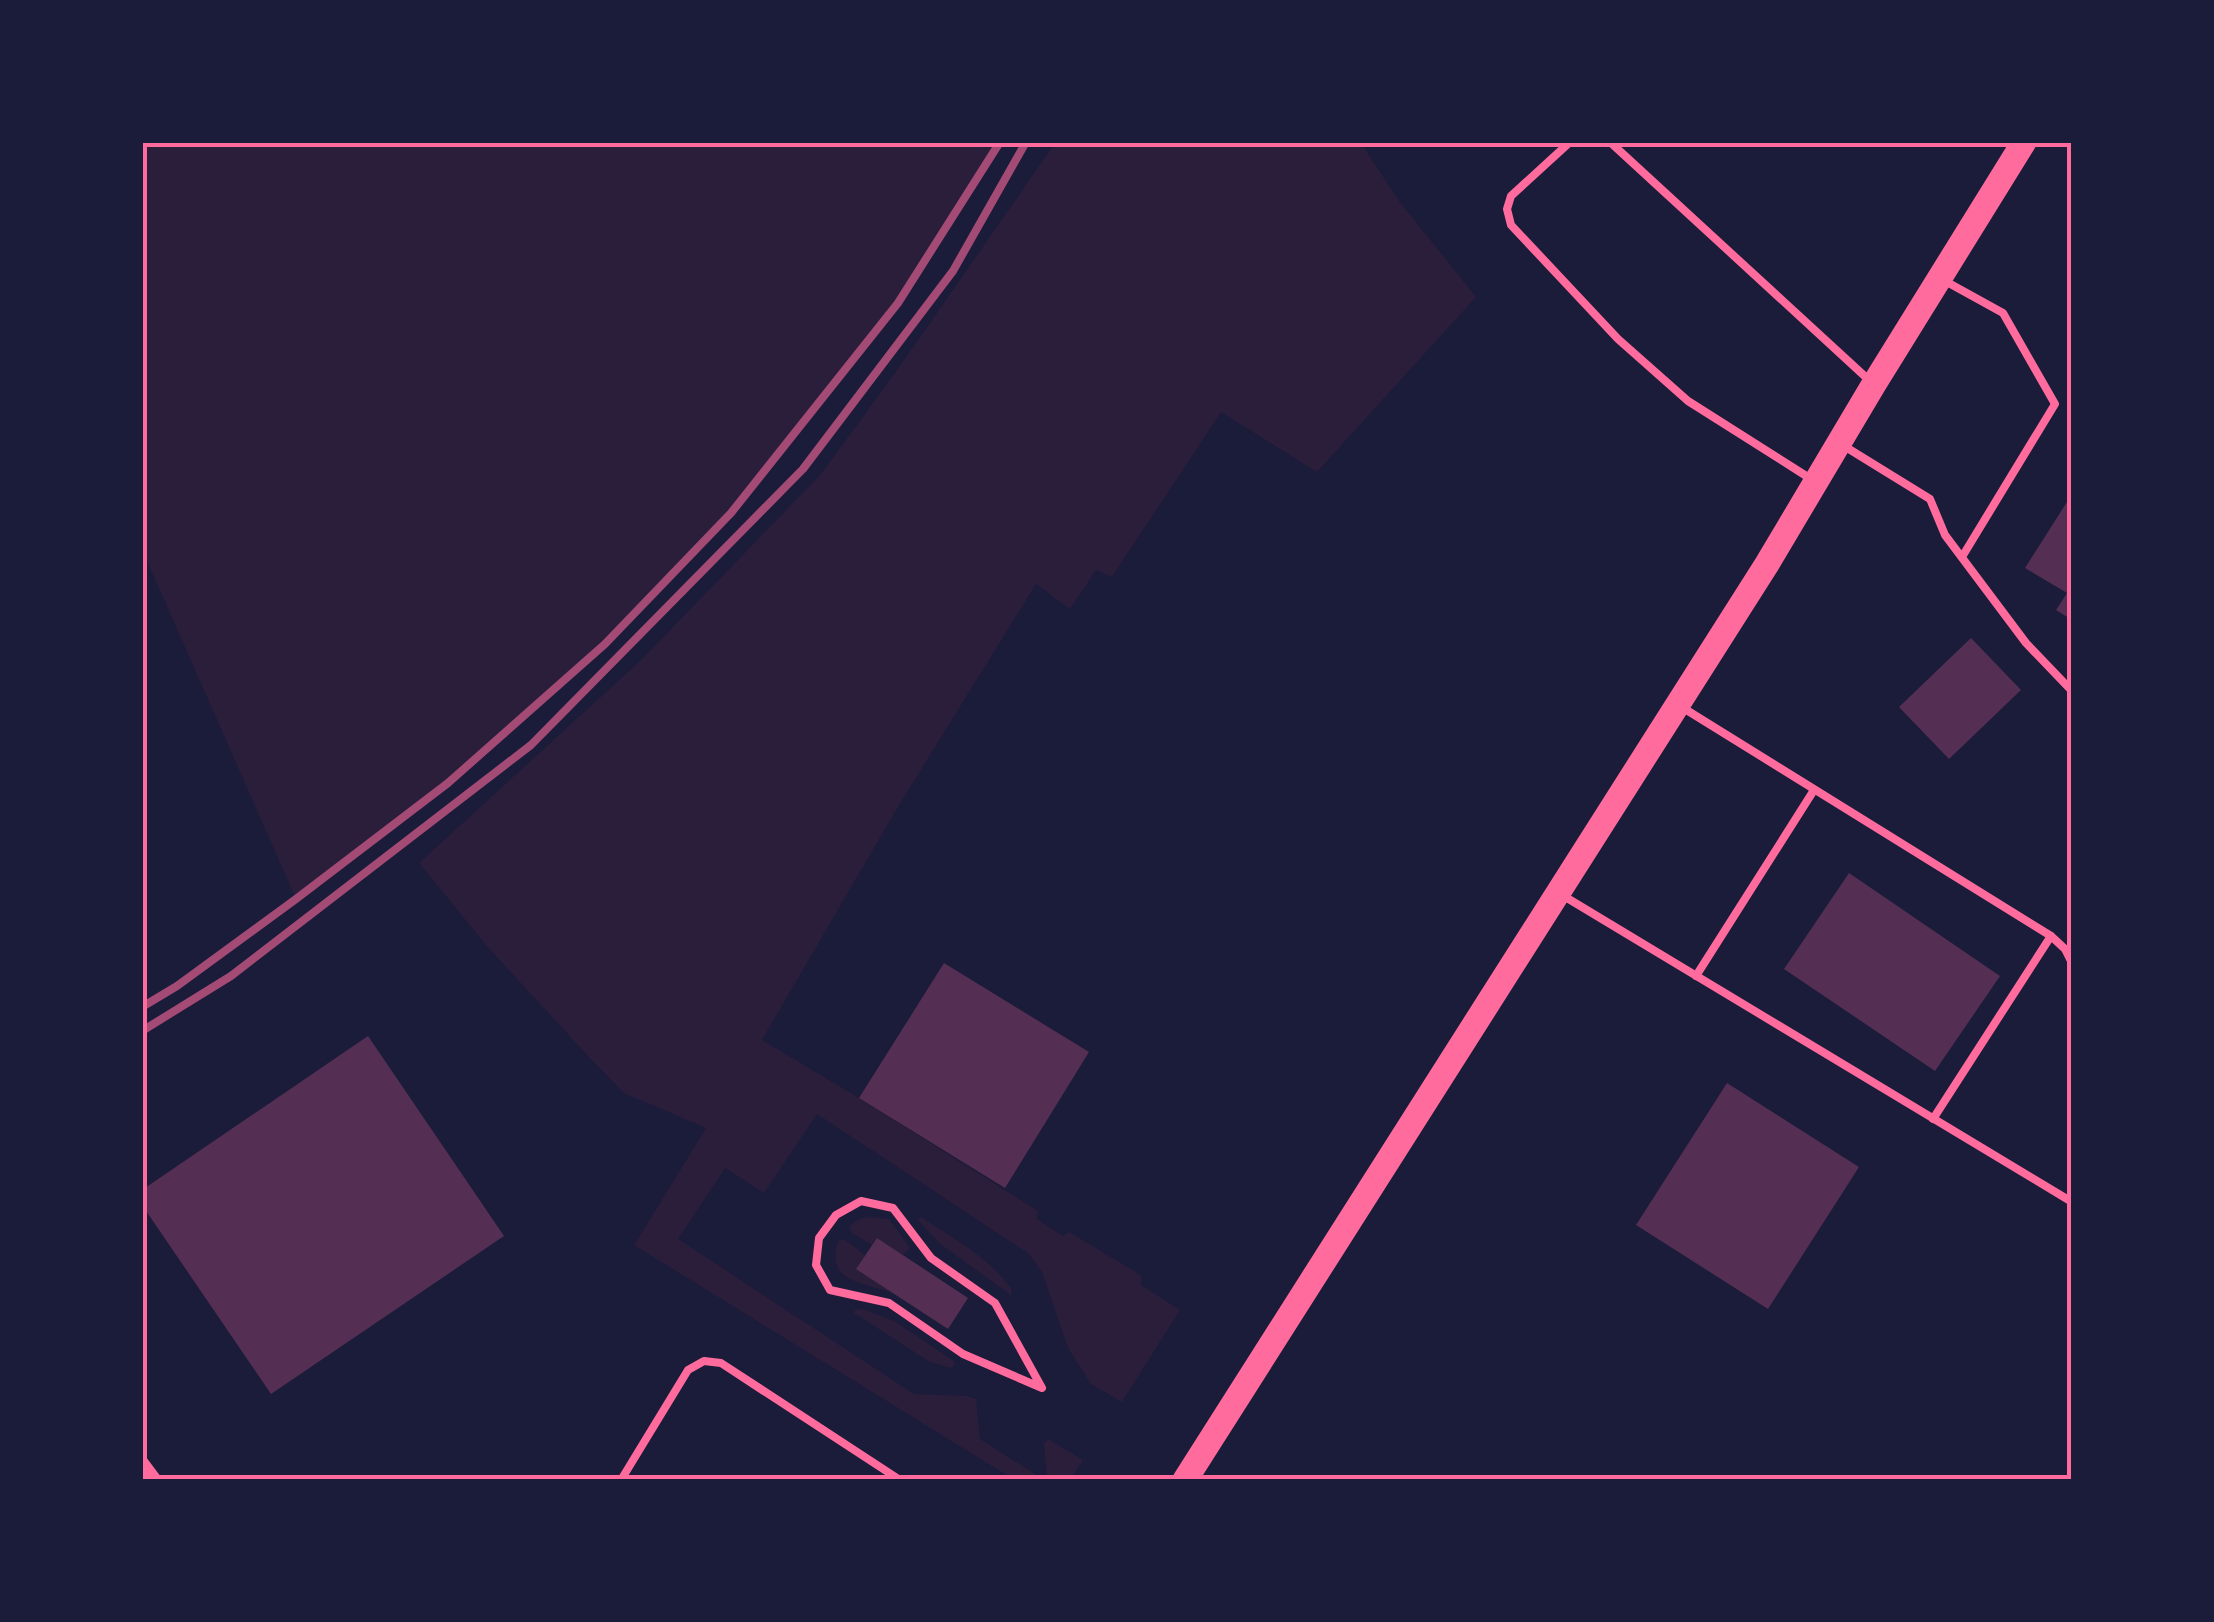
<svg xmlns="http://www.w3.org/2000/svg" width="2214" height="1622" font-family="'Titillium Web',sans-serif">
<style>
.green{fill:#2a1e3b}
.building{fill:#542f53}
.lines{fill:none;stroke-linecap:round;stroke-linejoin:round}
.service{stroke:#ff6b9d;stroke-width:8}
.minor{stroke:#ff6b9d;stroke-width:10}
.primary{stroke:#ff6b9d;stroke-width:25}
.rail{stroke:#a44b75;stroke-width:8}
.neatline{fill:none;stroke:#ff6b9d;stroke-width:4}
</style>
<rect width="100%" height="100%" fill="#1b1b3a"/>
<!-- green -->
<g class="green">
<polygon points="142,143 143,142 1000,143 898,303 731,513 605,644 448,783 296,899 143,552"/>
<polygon points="1055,143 1361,143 1399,201 1476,297 1317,472 1221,412 1112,577 1096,570 1070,609 1036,584 896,810 762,1040 859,1098 1038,1211 1037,1219 1063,1236 1069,1232 1141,1275 1141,1285 1180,1310 1122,1402 1091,1384 1068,1348 1042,1272 1028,1253 817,1114 764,1193 725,1168 678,1239 914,1394 966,1396 976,1399 980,1439 1043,1479 1013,1479 634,1245 706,1128 624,1093 587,1055 486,945 419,863 641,660 821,474 900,366"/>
<polygon points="870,1217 889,1219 910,1248 903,1255 877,1238 872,1245 852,1233 849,1226 861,1218"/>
<path d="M 921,1217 C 953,1238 988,1257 1011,1288 L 1011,1295 L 939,1243 L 917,1219 Z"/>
<path d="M 839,1240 L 845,1240 L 865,1255 L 857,1269 L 893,1293 C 865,1283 823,1282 839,1240 Z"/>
<polygon points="863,1309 896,1322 955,1362 954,1366 950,1368 930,1362 854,1313 855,1310"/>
<polygon points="1048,1439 1083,1460 1071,1479 1047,1479 1044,1444"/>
</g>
<!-- building -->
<g class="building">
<polygon points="2072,494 2072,620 2056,610 2067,593 2025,568"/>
<polygon points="1971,638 2021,690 1949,759 1899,707"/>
<polygon points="1849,873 2000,976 1935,1071 1784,969"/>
<polygon points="944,963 1089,1052 1005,1188 859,1098"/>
<polygon points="368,1036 504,1236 271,1394 142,1205 142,1190"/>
<polygon points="1727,1083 1859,1167 1768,1309 1636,1225"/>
<polygon points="877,1238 968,1298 948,1329 856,1269"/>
</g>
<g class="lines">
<!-- service -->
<g class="service">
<polyline points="1570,142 1511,196 1507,209 1511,225 1618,339 1688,401 1811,479"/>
<polyline points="1610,142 1870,381"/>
<polyline points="1945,281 2003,313 2055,404 1962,557"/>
<polyline points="1844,446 1930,499 1945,535 2026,643 2072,691"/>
<polyline points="1680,706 2051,936 2065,949 2072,963"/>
<polyline points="1562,895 2072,1202"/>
<polyline points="1696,976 1814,790"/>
<polyline points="1933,1119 2051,936"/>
<polygon points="861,1201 893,1208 931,1258 995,1303 1042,1388 963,1354 889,1303 830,1290 816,1265 819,1238 836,1215"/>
<polyline points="621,1480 688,1370 704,1361 721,1363 900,1480"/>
</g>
<!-- minor -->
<polyline class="minor" points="142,1460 157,1480"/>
<!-- primary -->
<polyline class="primary" points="1185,1480 1767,564 1874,384 2024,142"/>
<!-- rail -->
<g class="rail">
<polyline points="142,1007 177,986 296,899 448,783 605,644 731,513 898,303 1000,142"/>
<polyline points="142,1031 231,976 531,745 803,469 953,271 1026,142"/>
</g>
</g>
<!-- border -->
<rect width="2214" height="1622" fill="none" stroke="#1b1b3a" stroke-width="290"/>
<rect x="145" y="145" width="1924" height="1332" class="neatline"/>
</svg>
